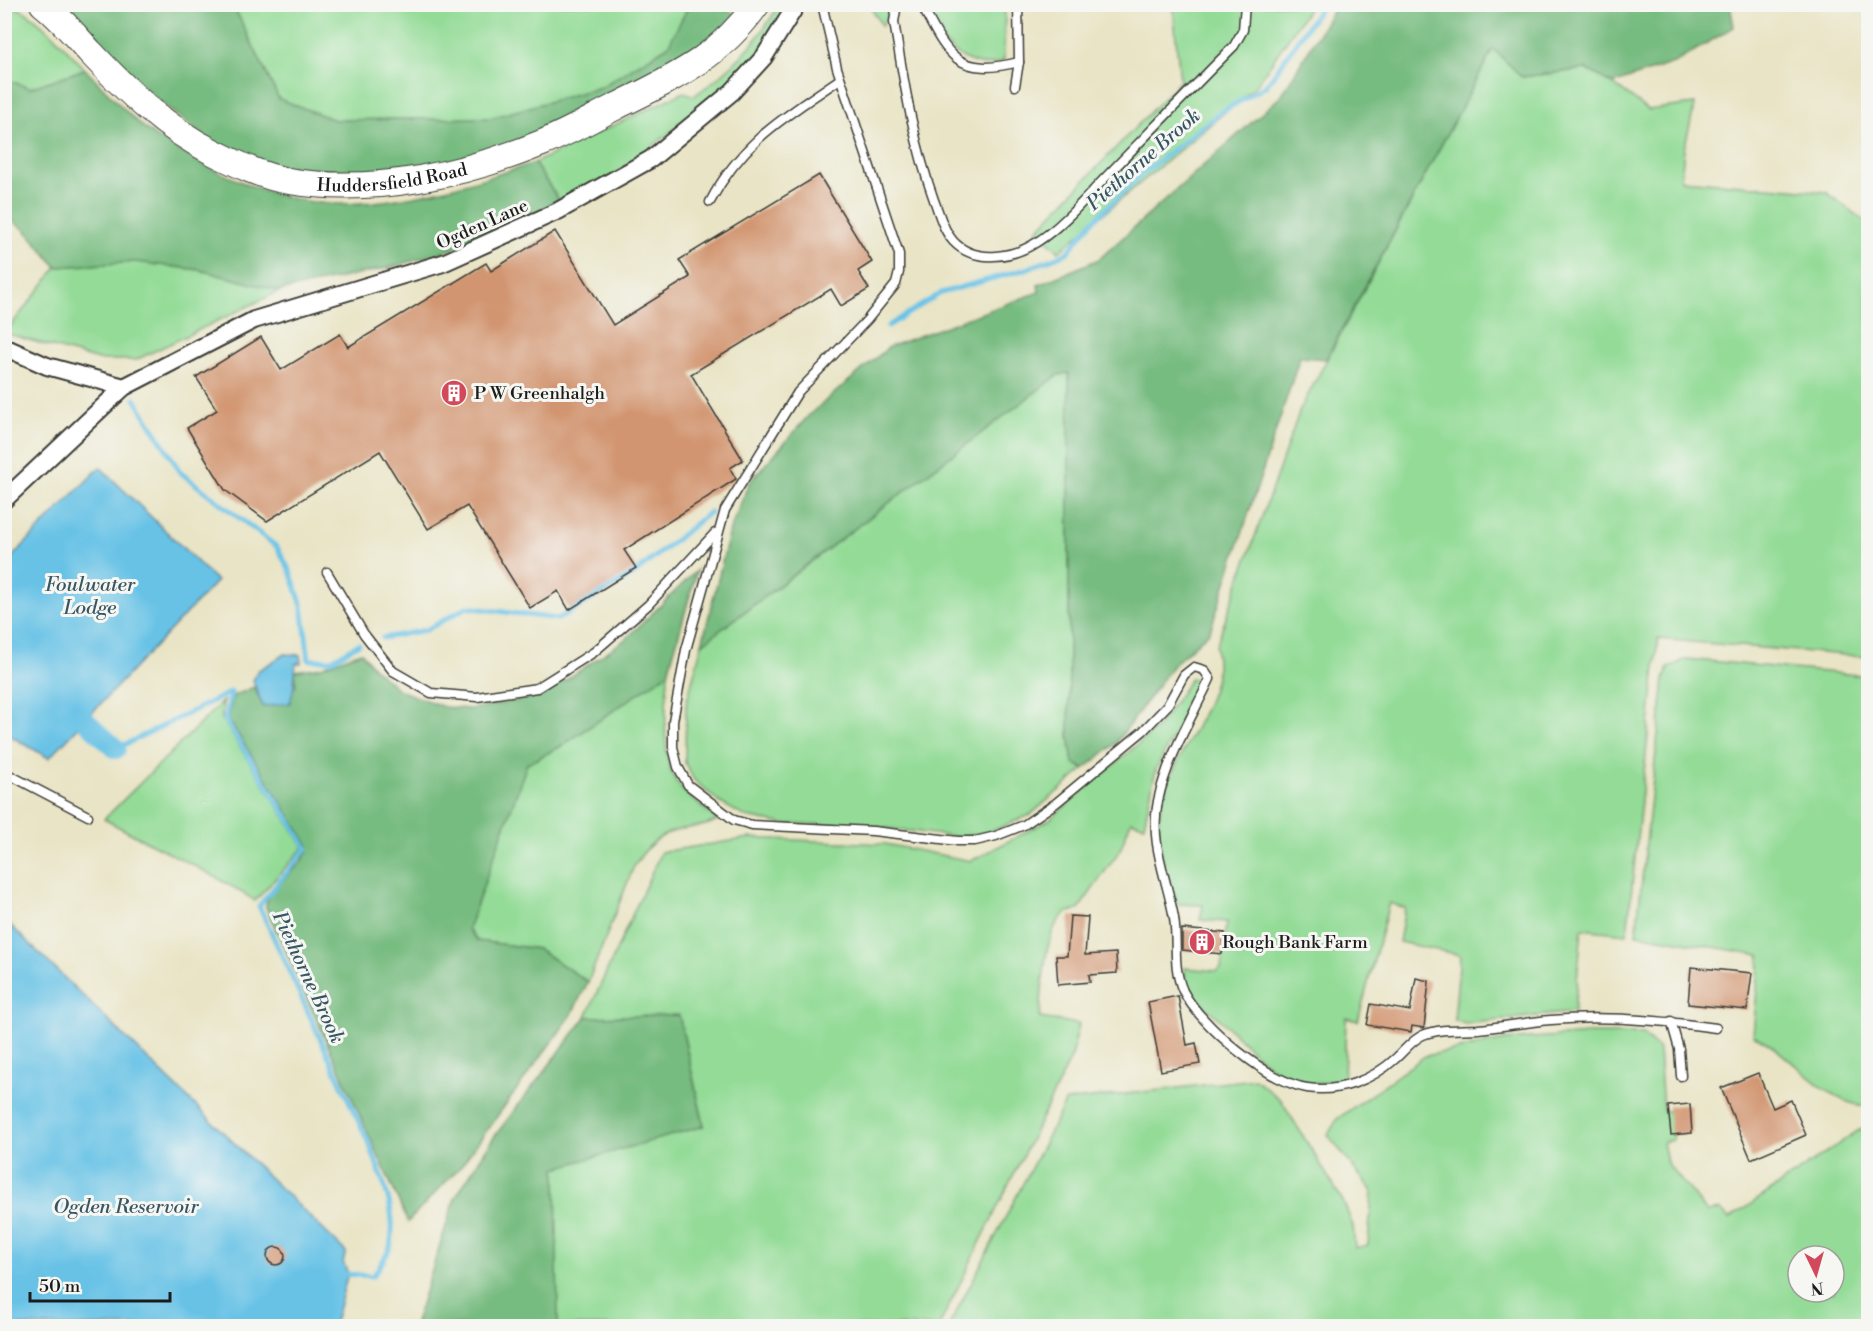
<svg xmlns="http://www.w3.org/2000/svg" width="1873" height="1331" font-family="'Libre Bodoni',serif">
<style>
.green{fill:#93db96;stroke:#587c59;stroke-width:1.5;fill-rule:evenodd}
.forest{fill:#76bb7f;stroke:#496c4e;stroke-width:1.5}
.water{fill:#68c2e6;stroke:#426f81;stroke-width:1.5}
.lines{fill:none;stroke-linecap:round;stroke-linejoin:round}
.stream{stroke:#68c2e6;stroke-width:5}
.canal{stroke:#68c2e6;stroke-width:20}
.building{fill:#d29571}
.service-casing{stroke:#3b3a35;stroke-width:11}
.minor-casing{stroke:#3b3a35;stroke-width:20}
.primary-casing{stroke:#3b3a35;stroke-width:28}
.service{stroke:#fff;stroke-width:8}
.minor{stroke:#fff;stroke-width:16}
.primary{stroke:#fff;stroke-width:26}
.labels{text-anchor:middle;stroke-width:6;stroke-linejoin:round;paint-order:stroke}
.street-label{font-size:18px;fill:#1c1c1c;stroke:#f6f6f2}
.poi-label{font-size:18px;fill:#1c1c1c;stroke:#f6f6f2;text-anchor:start}
.water-label{font-size:20px;font-style:italic;fill:#375663;stroke:#f6f6f2}
</style>
<rect width="100%" height="100%" fill="#f6f6f2"/>
<filter id="ink" filterUnits="userSpaceOnUse"><feTurbulence type="fractalNoise" baseFrequency=".0167" numOctaves="2"/><feDisplacementMap in="SourceGraphic" scale="12" xChannelSelector="R" yChannelSelector="G"/><feConvolveMatrix kernelMatrix="1 2 1 2 8 2 1 2 1" color-interpolation-filters="sRGB"/></filter>
<filter id="wash" filterUnits="userSpaceOnUse"><feTurbulence type="fractalNoise" baseFrequency=".008" numOctaves="4" result="noise"/><feDisplacementMap in="SourceGraphic" scale="24" xChannelSelector="R" yChannelSelector="G"/><feGaussianBlur stdDeviation="1.35" result="paint"/><feColorMatrix in="noise" values="0 0 0 0 0 0 0 0 0 0 0 0 0 0 0 0 0 1.4 0 .05"/><feComposite in="paint" operator="in"/></filter>
<g filter="url(#wash)">
<rect width="100%" height="100%" fill="#e9e4c5"/>
<!-- green -->
<g class="green">
<path d="M 5,5 C 30,5 67,50 85,69 L 30,88 L 5,79 Z"/>
<polygon points="233,5 689,5 669,46 601,87 491,118 335,120 279,99"/>
<path d="M 779,5 L 789,5 L 754,60 L 713,100 L 613,176 L 561,203 L 534,163 L 684,92 L 694,96 C 732,69 755,46 779,5 Z"/>
<polygon points="869,5 893,5 882,26"/>
<path d="M 925,5 L 1005,5 L 1004,60 C 984,72 959,59 945,43 C 936,33 931,17 925,5 Z"/>
<polygon points="1173,5 1311,5 1255,87 1059,251 1036,231 1180,81"/>
<path d="M 1493,48 L 1522,77 L 1586,69 L 1613,84 L 1648,110 L 1695,104 L 1684,149 L 1681,180 L 1826,192 L 1868,224 L 1868,657 L 1658,639 L 1627,934 L 1582,929 L 1574,1012 L 1465,1024 L 1454,1020 L 1460,955 L 1399,942 L 1405,908 L 1389,903 L 1358,1021 L 1346,1018 L 1344,1077 C 1294,1099 1265,1063 1232,1031 C 1219,1018 1204,1006 1190,993 L 1185,980 L 1185,968 L 1217,971 L 1221,968 L 1227,922 L 1200,920 L 1203,905 L 1177,904 C 1171,884 1162,863 1159,842 C 1151,779 1206,731 1217,673 C 1218,665 1216,654 1216,646 L 1300,410 Z"/>
<polygon points="136,262 200,270 280,291 136,360 98,360 5,333 57,267"/>
<polygon points="1069,373 1069,736 1073,762 1084,769 1030,815 990,832 958,837 861,825 783,824 746,817 719,802 694,780 685,763 686,704 702,644 1058,375"/>
<path d="M 1686,659 L 1868,676 L 1868,1107 C 1821,1102 1795,1055 1753,1035 L 1760,955 L 1636,934 L 1664,680 L 1668,668 Z"/>
<path d="M 668,673 C 667,702 659,757 677,783 C 686,796 705,809 718,820 C 703,829 687,826 672,832 C 654,838 644,851 634,866 L 588,982 L 538,949 L 477,941 L 468,929 L 527,764 L 563,745 Z"/>
<path d="M 1191,678 L 1195,680 L 1199,687 L 1156,769 L 1144,825 L 1131,821 L 1120,850 L 1078,910 C 1074,911 1068,911 1065,914 C 1043,929 1042,994 1040,1018 L 1079,1024 L 1072,1056 L 939,1326 L 558,1326 L 555,1168 L 704,1125 L 679,1016 L 586,1017 L 661,852 L 750,838 L 885,844 L 971,861 L 1049,820 L 1158,727 Z"/>
<path d="M 223,701 L 222,719 L 304,847 L 255,901 C 207,869 154,847 104,819 Z"/>
<path d="M 1590,1034 L 1643,1034 L 1659,1049 L 1663,1111 L 1670,1111 L 1673,1140 L 1663,1142 L 1667,1163 L 1707,1212 L 1721,1210 L 1729,1219 L 1868,1124 L 1868,1326 L 949,1326 L 1066,1101 L 1255,1079 L 1281,1100 L 1343,1201 L 1353,1226 L 1355,1248 L 1368,1245 L 1372,1191 L 1328,1135 L 1337,1119 L 1425,1056 L 1505,1040 ZM 1798,1256 L 1834,1256 L 1834,1292 L 1798,1292 Z"/>
</g>
<!-- forest -->
<g class="forest">
<polygon points="57,5 233,5 279,99 335,120 491,118 601,87 668,46 689,5 711,5 737,14 682,66 520,143 459,162 328,180 272,169 218,147 161,103"/>
<polygon points="1336,5 1730,5 1734,27 1676,62 1613,84 1586,69 1522,77 1493,49 1326,359 1300,357 1210,631 1173,665 1116,743 1084,769 1073,763 1069,736 1069,373 1058,375 702,644 730,530 749,483 810,414 889,347 1039,292 1038,285 1099,259 1281,96"/>
<path d="M 85,69 C 106,89 130,119 154,135 C 204,169 278,204 339,204 C 405,204 471,183 534,163 L 561,203 L 453,249 L 392,267 L 280,291 L 200,270 L 136,262 L 57,267 L 25,230 L 5,216 L 5,79 L 30,88 Z"/>
<path d="M 697,570 L 668,673 L 563,745 L 527,764 L 468,929 L 477,941 L 538,949 L 588,982 L 570,1017 L 460,1167 L 408,1222 L 266,907 C 265,888 305,867 309,846 L 228,719 L 233,696 L 254,687 L 263,707 L 296,686 L 295,671 L 321,667 L 361,652 L 373,667 L 399,690 L 444,707 L 470,709 L 526,699 L 551,690 L 627,638 Z"/>
<polygon points="679,1015 704,1126 556,1168 558,1326 414,1326 455,1198 494,1137 586,1017"/>
</g>
<!-- water -->
<g class="water">
<polygon points="100,467 217,581 49,758 5,733 5,564"/>
<path d="M 285,654 L 300,655 L 301,663 L 296,663 C 294,678 295,689 290,703 L 263,707 L 253,681 L 257,671 Z"/>
<polygon points="4,919 346,1252 343,1262 348,1273 334,1326 5,1326"/>
</g>
<g class="lines">
<!-- stream -->
<g class="stream">
<polyline points="888,326 941,293 1026,269 1067,253 1093,221 1141,175 1221,112 1266,86 1323,4"/>
<polyline points="135,399 181,473 277,547 290,571 302,606 309,660 332,660 359,644"/>
<polyline points="383,638 426,630 467,607 558,619 635,573 710,512"/>
<path d="M 231,692 L 225,720 L 307,848 L 259,906 L 370,1146 C 381,1176 397,1210 391,1242 C 390,1253 379,1266 373,1276 L 344,1274"/>
<polyline points="116,749 231,692"/>
</g>
<!-- canal -->
<polyline class="canal" points="86,721 116,749"/>
</g>
<g id="blocks">
<!-- building -->
<g class="building">
<polygon points="819,175 872,262 858,271 869,289 841,306 831,289 691,374 743,460 730,468 736,479 624,550 636,568 569,610 558,591 530,608 467,506 428,529 380,451 267,521 225,490 187,428 217,410 196,377 261,337 281,370 340,334 348,347 486,263 491,271 555,231 613,325 690,277 679,260"/>
<polygon points="1070,916 1088,917 1085,955 1116,953 1117,973 1089,975 1090,982 1058,985 1056,956 1067,956"/>
<polygon points="1182,929 1225,933 1222,954 1182,950"/>
<polygon points="1691,967 1752,973 1747,1010 1688,1004"/>
<polygon points="1416,978 1429,981 1424,1028 1412,1026 1411,1032 1367,1025 1371,1004 1410,1011"/>
<polygon points="1178,996 1187,1045 1196,1043 1200,1064 1161,1071 1148,1002"/>
<polygon points="1758,1073 1773,1108 1791,1100 1806,1135 1751,1159 1721,1088"/>
<polygon points="1690,1104 1692,1133 1671,1135 1668,1106"/>
<circle cx="276" cy="1256" r="9"/>
</g>
</g>
</g>
<g filter="url(#ink)">
<use href="#blocks" fill-opacity="0" stroke="#3b3a35" stroke-width="1.5"/>
<g class="lines">
<defs>
<g id="service">
<path d="M 822,4 L 837,68 L 899,254 L 899,272 L 896,284 L 867,320 L 798,392 L 725,510 L 686,650 L 673,721 L 673,747 L 678,767 L 688,785 L 734,820 L 752,825 L 873,831 L 958,841 L 975,841 L 996,836 L 1024,825 L 1056,803 L 1143,731 L 1167,706 L 1184,675 L 1194,667 L 1204,670 L 1210,679 C 1191,719 1167,758 1158,801 C 1149,843 1167,878 1174,918 C 1178,942 1172,967 1183,991 C 1201,1026 1268,1082 1307,1088 C 1339,1093 1372,1080 1395,1059 C 1403,1052 1413,1039 1423,1035 C 1440,1028 1460,1030 1478,1029 C 1502,1027 1526,1022 1551,1020 C 1606,1015 1661,1020 1716,1028"/>
<path d="M 897,4 L 894,22 C 904,82 913,142 934,200 C 939,213 943,230 953,241 C 974,264 1013,258 1037,242 C 1062,226 1083,201 1103,180 C 1147,135 1190,90 1234,46 L 1243,30 L 1245,4"/>
<path d="M 921,4 C 947,54 956,78 1019,62"/>
<polyline points="1015,86 1019,62 1018,4"/>
<path d="M 710,202 C 742,141 786,116 840,79"/>
<polyline points="327,572 364,634 393,671 431,693 477,697 537,688 594,652 648,605 715,533"/>
<polyline points="4,772 88,816"/>
<polyline points="1671,1021 1679,1049 1681,1076"/>
</g>
<g id="minor">
<polyline points="4,347 47,366 124,387"/>
<polyline points="4,500 124,387 254,320 443,263 558,211 651,159 732,92 764,57 797,4"/>
</g>
<g id="primary">
<path id="s1" d="M 43,4 C 61,18 76,37 91,53 C 128,92 165,128 213,152 C 237,164 263,177 289,181 C 373,195 464,175 542,143 C 567,133 591,119 615,107 C 673,78 718,59 757,4"/>
</g>
</defs>
<!-- service casing -->
<use href="#service" class="service-casing"/>
<!-- minor casing -->
<use href="#minor" class="minor-casing"/>
<!-- primary casing -->
<use href="#primary" class="primary-casing"/>
<!-- service -->
<use href="#service" class="service"/>
<!-- minor -->
<use href="#minor" class="minor"/>
<!-- primary -->
<use href="#primary" class="primary"/>
</g>
</g>
<!-- icons -->
<defs>
<symbol id="building-disc" viewBox="-11 -11 22 22"><circle r="9.5" fill="#d1495b" stroke="#f6f6f2"/><path d="M-4-6H4V6H1V3H-1V6H-4ZM-2.5-4.3h1.7v1.8h-1.7ZM.8-4.3h1.7v1.8H.8ZM-2.5-1h1.7V.8h-1.7ZM.8-1h1.7V.8H.8Z" fill="#fff"/></symbol>
</defs>
<g fill-rule="evenodd">
<use href="#building-disc" x="439" y="378" width="30" height="30"/>
<use href="#building-disc" x="1187" y="927" width="30" height="30"/>
</g>
<g class="labels">
<!-- street labels -->
<g class="street-label">
<text dy="6" stroke="none"><textPath href="#s1" startOffset="412">Huddersfield Road</textPath></text>
<text transform="translate(482 224) rotate(-24)" y="6">Ogden Lane</text>
</g>
<!-- poi labels -->
<g class="poi-label">
<text x="474" y="399">P W Greenhalgh</text>
<text x="1222" y="948">Rough Bank Farm</text>
</g>
<!-- water labels -->
<g class="water-label">
<text transform="translate(1143 159) rotate(-41)" y="7">Piethorne Brook</text>
<text x="90" y="591">Foulwater<tspan x="90" dy="23">Lodge</tspan></text>
<text transform="translate(309 977) rotate(65)" y="7">Piethorne Brook</text>
<text x="126" y="1213">Ogden Reservoir</text>
</g>
</g>
<!-- margin -->
<rect width="1873" height="1331" fill="none" stroke="#f6f6f2" stroke-width="24"/>
<!-- north arrow -->
<g transform="translate(1816 1274) rotate(175)"><circle r="28" fill="#f6f6f2" stroke="#9f9f9c" stroke-width="1.5"/>
<path d="M0-4.5L10 22L0 15L-10 22Z" fill="#d1495b"/>
<text y="-9" font-size="16" font-weight="bold" text-anchor="middle" fill="#1c1c1c">N</text>
</g>
<!-- scale -->
<path d="M30 1292v9h140v-9" fill="none" stroke="#1c1c1c" stroke-width="3"/>
<text x="39" y="1292" font-size="18" fill="#1c1c1c" stroke="#f6f6f2" stroke-width="4.5" paint-order="stroke">50 m</text>
</svg>
